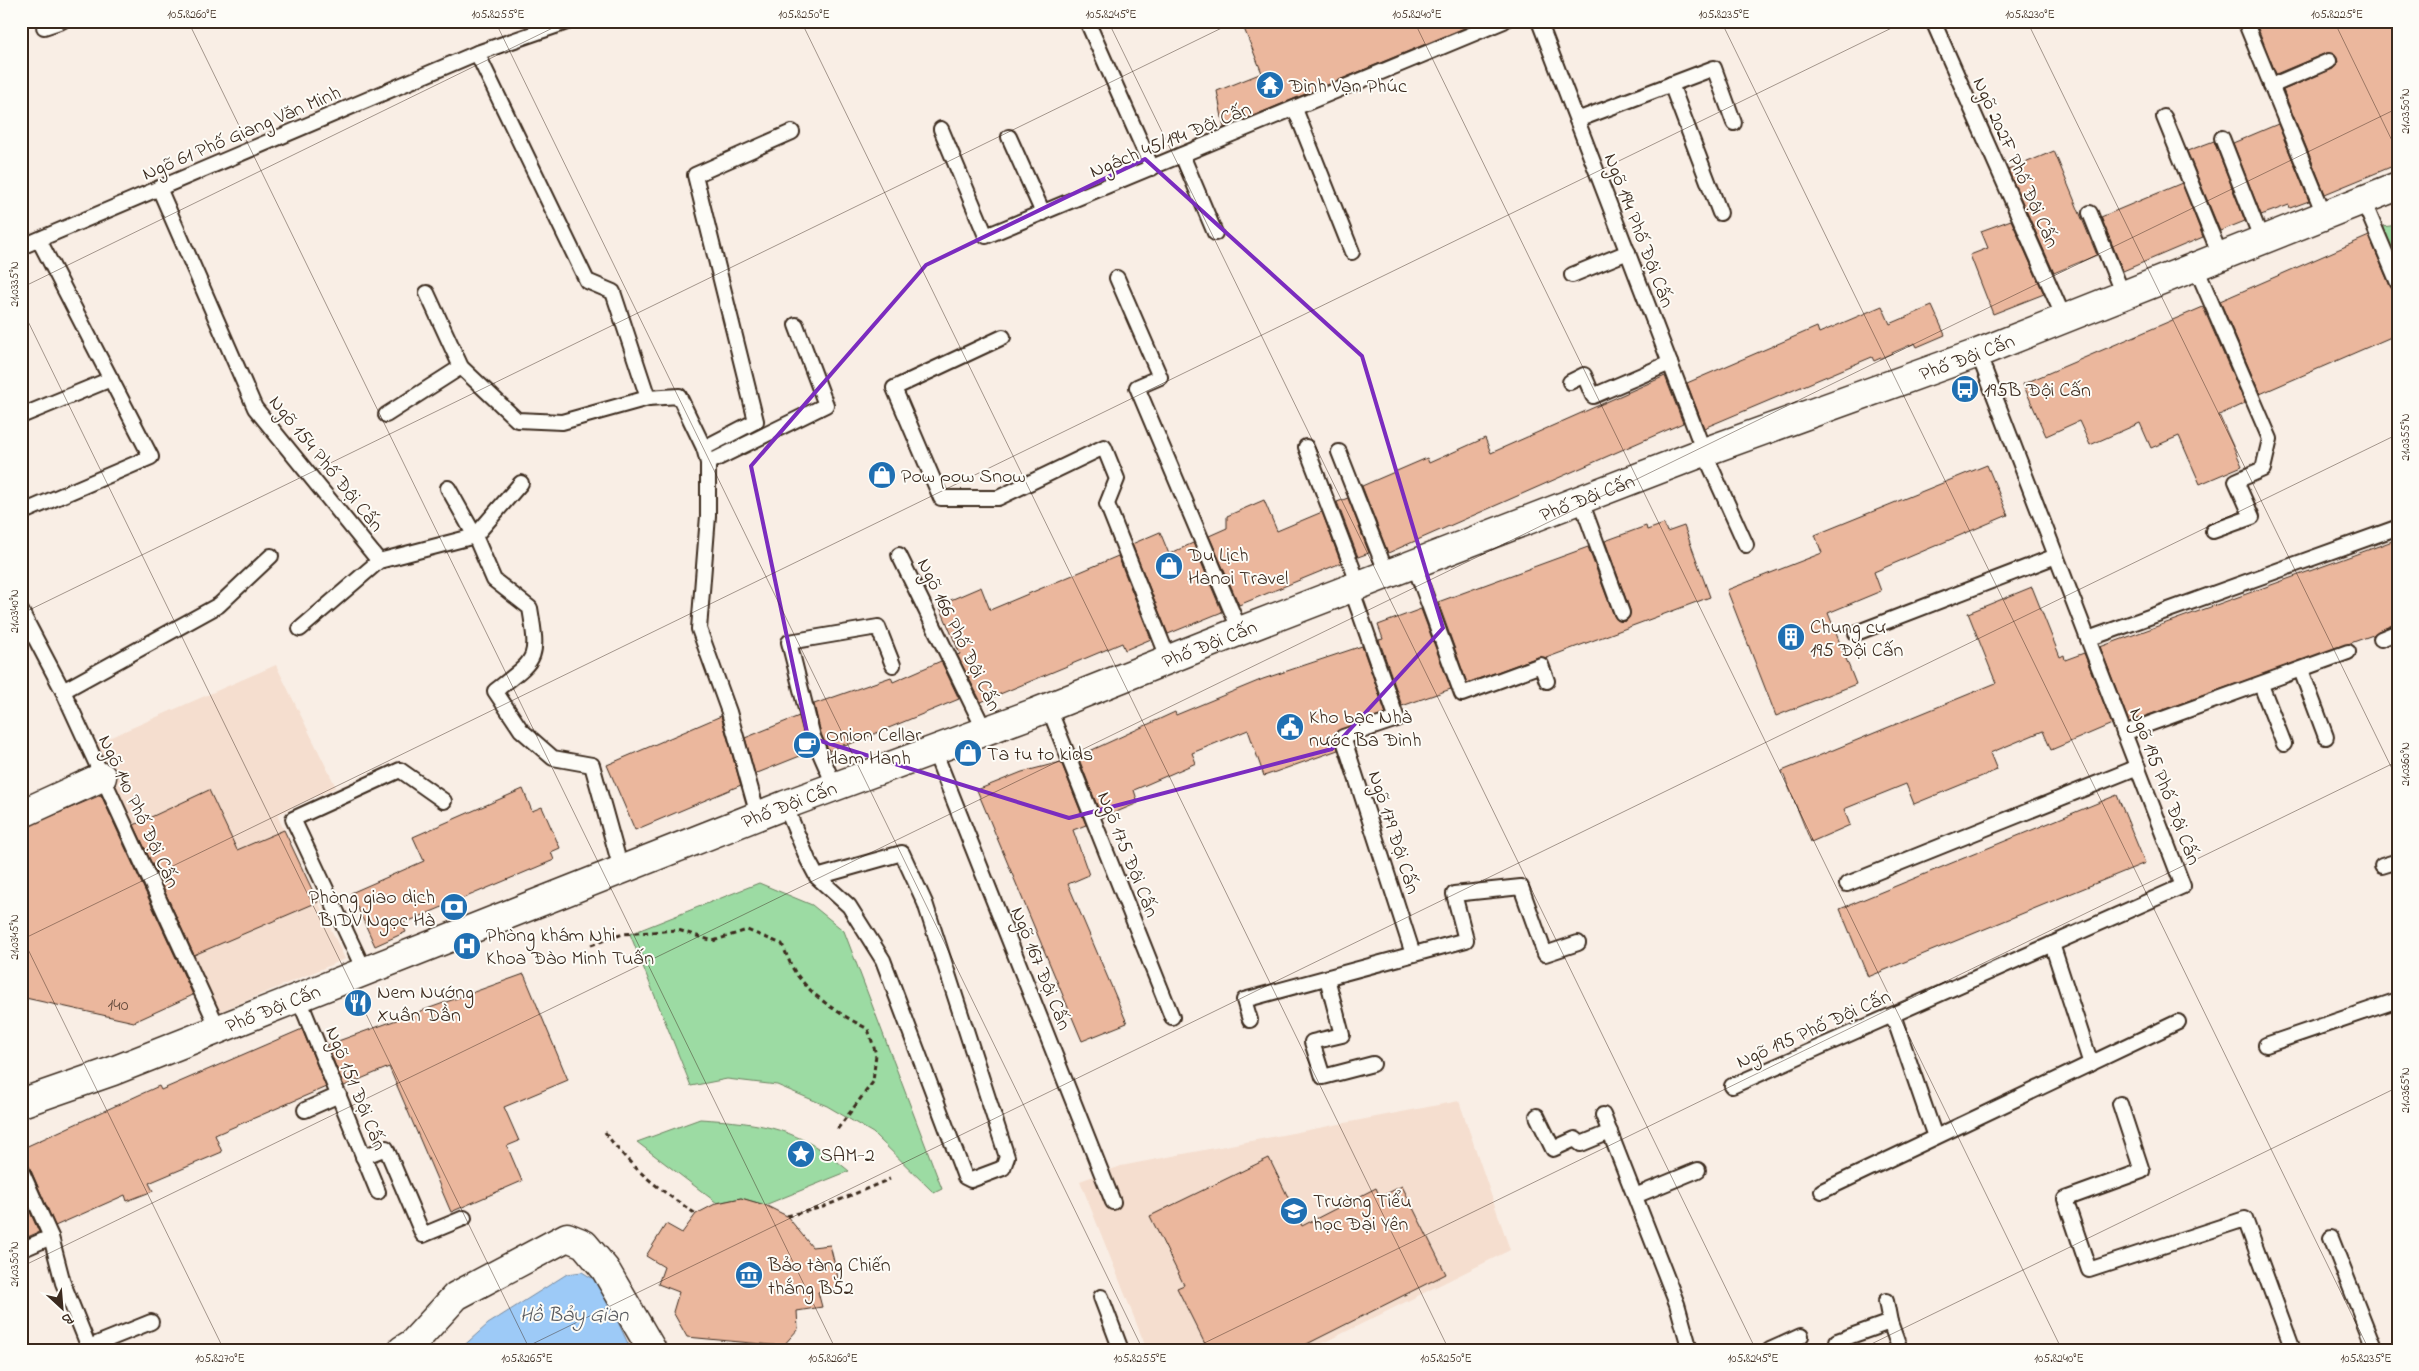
<svg xmlns="http://www.w3.org/2000/svg" width="2419" height="1371" font-family="'Indie Flower',sans-serif">
<style>
.built{fill:#f5decf}
.green{fill:#9cdba3;stroke:#6c8260}
.water{fill:#9dcaf7;stroke:#768aa0}
.building{fill:#ebb79d;stroke:#3b2a1e}
.lines{fill:none;stroke-linecap:round;stroke-linejoin:round}
.lane-casing{stroke:#3b2a1e;stroke-width:18}
.street-casing{stroke:#3b2a1e;stroke-width:31}
.secondary-casing{stroke:#3b2a1e;stroke-width:31}
.path{stroke:#3b2a1e;stroke-width:3;stroke-dasharray:5 4;stroke-linecap:butt}
.lane{stroke:#fdfcf7;stroke-width:14}
.street{stroke:#fdfcf7;stroke-width:28}
.secondary{stroke:#fdfcf7;stroke-width:28}
.marked{fill:none;stroke:#7b2cbf;stroke-width:4;stroke-linejoin:round}
.ticks{fill:none;stroke:#3b2a1e;stroke-width:1;stroke-opacity:0.45}
.labels{text-anchor:middle;stroke-width:4;stroke-linejoin:round;paint-order:stroke}
.number-label{font-size:18px;fill:#674d3e}
.poi-label{font-size:20px;fill:#3b2a1e;stroke:#fdfcf7;text-anchor:start}
.street-label{font-size:20px;fill:#3b2a1e;stroke:#fdfcf7}
.water-label{font-size:21px;font-style:italic;fill:#585a5f;stroke:#fdfcf7}
.neatline{fill:none;stroke:#3b2a1e;stroke-width:2}
.ticks-label{font-size:12px;text-anchor:middle;fill:#3b2a1e}
</style>
<rect width="100%" height="100%" fill="#f9eee5"/>
<filter id="ink" filterUnits="userSpaceOnUse"><feTurbulence type="fractalNoise" baseFrequency=".02" numOctaves="2"/><feDisplacementMap in="SourceGraphic" scale="10" xChannelSelector="R" yChannelSelector="G"/><feConvolveMatrix kernelMatrix="1 2 1 2 8 2 1 2 1" color-interpolation-filters="sRGB"/></filter>
<g filter="url(#ink)">
<!-- built -->
<g class="built">
<polygon points="276,665 336,787 277,815 345,959 219,1012 95,744"/>
<polygon points="1459,1101 1510,1250 1309,1350 1147,1350 1080,1181 1121,1166"/>
</g>
<!-- green -->
<g class="green">
<polygon points="2398,225 2398,267 2382,227"/>
<polygon points="759,883 812,905 844,931 942,1189 934,1193 873,1133 827,1106 777,1085 727,1079 691,1086 630,934"/>
<path d="M 700,1119 C 765,1123 798,1128 849,1171 L 765,1205 L 741,1198 L 717,1203 L 637,1142 Z"/>
</g>
<!-- water -->
<polygon class="water" points="582,1272 600,1283 631,1350 459,1350 488,1324 567,1274"/>
<!-- building -->
<g class="building">
<polygon points="1241,21 1481,21 1224,128 1217,91 1262,73"/>
<polygon points="2255,21 2398,21 2398,164 2325,194 2283,90 2333,69 2338,62 2337,58 2334,54 2326,53 2276,74"/>
<polygon points="2278,124 2309,201 2290,208 2289,205 2261,215 2233,143"/>
<polygon points="2214,141 2245,221 2220,231 2187,151"/>
<polygon points="2054,151 2097,255 2054,273 2008,170"/>
<polygon points="2182,183 2203,237 2123,271 2101,217"/>
<polygon points="2011,220 2044,294 1993,314 1970,255 1988,248 1981,231"/>
<polygon points="2369,236 2390,286 2398,295 2398,334 2260,394 2220,301"/>
<polygon points="1882,306 1890,324 1932,306 1945,335 1917,347 1915,343 1874,361 1872,357 1704,428 1687,383 1817,327 1819,333"/>
<polygon points="2203,307 2245,403 2219,415 2242,466 2200,484 2179,436 2151,448 2140,423 2090,445 2079,421 2046,436 2023,384"/>
<polygon points="1665,376 1683,423 1388,553 1362,486 1427,458 1429,463 1485,438 1491,453"/>
<polygon points="1987,465 2008,515 1874,572 1881,591 1828,613 1856,684 1776,716 1727,590 1822,553 1815,535"/>
<polygon points="1348,498 1369,553 1358,557 1337,502"/>
<polygon points="1264,500 1277,531 1322,512 1341,563 1239,605 1209,536 1227,528 1227,516"/>
<polygon points="1664,524 1667,532 1684,526 1710,597 1546,658 1538,657 1467,683 1438,602 1588,547 1614,616 1617,620 1625,621 1629,618 1630,610 1605,541 1646,526 1647,530"/>
<polygon points="1160,532 1169,554 1193,543 1222,612 1168,634 1132,544"/>
<polygon points="2398,539 2398,623 2378,631 2373,635 2129,722 2100,647"/>
<polygon points="1118,556 1151,639 1125,650 1122,643 981,702 957,655 960,654 939,605 981,587 990,610"/>
<polygon points="2032,587 2060,657 2064,655 2065,660 2084,653 2112,724 2051,750 2043,731 1990,753 1997,770 1914,804 1906,784 1844,809 1850,825 1811,842 1782,771 1996,683 1968,613"/>
<polygon points="1421,609 1451,689 1402,706 1379,640 1383,639 1378,625"/>
<polygon points="1362,646 1386,714 1337,731 1335,739 1338,750 1264,776 1248,730 1192,753 1196,763 1134,790 1138,803 1102,818 1077,754 1092,750 1175,712 1176,715 1263,679"/>
<polygon points="941,661 959,699 845,746 844,744 829,751 821,734 814,704 891,677 893,682"/>
<polygon points="721,716 741,785 635,830 607,765"/>
<polygon points="799,716 810,752 755,774 745,738"/>
<polygon points="1061,762 1086,825 1073,830 1089,875 1068,884 1127,1023 1082,1041 977,790 1022,772"/>
<polygon points="523,789 532,811 542,807 560,848 551,852 554,860 402,924 406,932 375,946 351,893 424,861 413,837"/>
<polygon points="209,790 237,850 284,830 318,902 194,955 134,825"/>
<polygon points="101,795 193,995 134,1022 21,997 21,829"/>
<polygon points="2117,795 2145,863 1868,977 1840,909"/>
<polygon points="524,974 568,1080 504,1107 519,1141 507,1146 522,1181 451,1212 389,1067 344,1086 327,1045"/>
<polygon points="302,1029 326,1087 215,1135 222,1152 149,1183 153,1191 127,1201 125,1195 55,1226 29,1166 21,1161 21,1149 139,1095 159,1086 161,1090"/>
<polygon points="1269,1158 1302,1226 1376,1188 1380,1197 1402,1186 1446,1274 1295,1350 1208,1350 1177,1288 1184,1285 1150,1216"/>
<polygon points="21,1192 39,1232 21,1240"/>
<polygon points="741,1198 765,1205 787,1216 812,1247 830,1245 840,1286 818,1292 822,1307 797,1311 798,1329 783,1346 687,1337 673,1312 679,1292 658,1284 664,1267 646,1256 666,1224 682,1233 696,1214 717,1203"/>
</g>
<g class="lines">
<defs>
<g id="lane">
<polyline points="1087,21 1152,168"/>
<polyline points="1539,21 1704,452 1746,545"/>
<polyline points="1933,21 2064,318"/>
<polyline points="2245,21 2324,214"/>
<polyline points="44,27 62,21"/>
<polyline points="1671,84 1720,213"/>
<polyline points="2271,86 2329,61"/>
<polyline points="1295,109 1352,252"/>
<polyline points="2164,117 2220,255"/>
<polyline points="1577,120 1714,68 1734,123"/>
<polyline points="941,129 986,236 1504,21"/>
<polyline points="1009,137 1043,213"/>
<polyline points="2222,138 2261,238"/>
<polyline points="1182,155 1215,233"/>
<polyline points="159,188 255,408 379,561"/>
<polyline points="2363,200 2398,283"/>
<polyline points="2090,213 2123,295"/>
<polyline points="21,247 477,53 570,21"/>
<polyline points="2195,265 2270,439 2263,469 2236,481 2252,517 2213,531"/>
<polyline points="1572,275 1628,252"/>
<polyline points="1117,278 1160,377 1137,387 1240,631"/>
<polyline points="427,293 461,367 517,420 562,422 648,398 613,292 587,281 477,53"/>
<polyline points="1003,337 894,388 941,498 998,498 1104,447 1117,479 1107,504 1169,660"/>
<polyline points="1570,382 1584,375 1593,396 1670,363"/>
<polyline points="648,398 679,396 704,448"/>
<polyline points="386,415 461,367"/>
<polyline points="21,416 111,379"/>
<polyline points="1306,447 1359,585"/>
<polyline points="1339,452 1387,574"/>
<polyline points="708,463 826,405 796,325"/>
<path d="M 521,483 L 475,536 L 494,580 L 530,608 C 539,661 537,658 495,691 L 521,730 L 553,758 L 592,765 L 621,869"/>
<polyline points="1581,501 1622,613"/>
<polyline points="21,513 151,457 39,240"/>
<polyline points="899,555 985,731"/>
<polyline points="1414,564 1462,694 1541,665 1547,681"/>
<polyline points="1351,588 1397,719 1343,737 1413,954"/>
<polyline points="21,611 63,691 219,1030"/>
<polyline points="300,629 379,561 475,536 448,488"/>
<polyline points="1856,633 2056,556"/>
<polyline points="2088,639 2396,528"/>
<polyline points="2381,639 2398,632"/>
<polyline points="2301,670 2326,737"/>
<polyline points="2261,685 2284,744"/>
<polyline points="63,691 219,605 271,556"/>
<polyline points="1048,706 1172,1017"/>
<polyline points="2124,733 2348,652"/>
<polyline points="934,750 1113,1202"/>
<polyline points="835,787 813,737 789,642 878,627 893,665"/>
<polyline points="785,805 808,860 817,877 849,906 883,960 965,1177 971,1180 1003,1168 1007,1157 925,903 902,853 817,877"/>
<polyline points="758,815 729,712 699,629 708,516 708,463 704,448 756,421 695,175 792,132"/>
<polyline points="2382,866 2398,861"/>
<polyline points="1847,884 2138,767"/>
<polyline points="2052,944 2091,1064"/>
<polyline points="365,972 293,819 400,770 444,801"/>
<polyline points="1327,978 1342,1035 1312,1042 1323,1077 1373,1064"/>
<polyline points="299,999 378,1192"/>
<polyline points="1893,1015 1935,1137"/>
<polyline points="1250,1020 1244,1000 1466,940 1454,894 1521,887 1545,954 1578,943"/>
<polyline points="2266,1045 2398,1000"/>
<polyline points="1732,1086 2183,886 1978,353"/>
<polyline points="2120,1104 2142,1171 2065,1199 2089,1270 2245,1219 2293,1350"/>
<polyline points="305,1110 339,1095"/>
<polyline points="1603,1115 1677,1304 1690,1350"/>
<polyline points="1537,1116 1553,1149 1575,1139 1581,1144 1610,1132"/>
<polyline points="363,1157 386,1148 423,1235 464,1218"/>
<polyline points="21,1170 51,1237 63,1283 90,1350"/>
<polyline points="1822,1191 2178,1022"/>
<polyline points="1635,1196 1698,1170"/>
<polyline points="2331,1238 2375,1350"/>
<polyline points="21,1250 51,1237"/>
<polyline points="1101,1297 1121,1350"/>
<polyline points="1886,1301 1890,1322"/>
<polyline points="89,1347 151,1322"/>
<polyline points="1770,1350 1801,1336"/>
<polyline points="1840,1350 1837,1341 1890,1322 1900,1350"/>
</g>
<g id="street">
<polyline points="21,814 102,777"/>
<polyline points="402,1350 413,1343 456,1296 567,1237 584,1244 605,1269 652,1350"/>
</g>
<g id="secondary">
<path id="s1" d="M 21,1103 L 113,1071 L 785,805 L 1034,713 L 1240,631 L 1704,452 L 1978,353 L 2398,186"/>
</g>
</defs>
<!-- lane casing -->
<use href="#lane" class="lane-casing"/>
<!-- street casing -->
<use href="#street" class="street-casing"/>
<!-- secondary casing -->
<use href="#secondary" class="secondary-casing"/>
<!-- path -->
<g class="path">
<path d="M 591,945 L 623,934 L 678,930 L 713,941 L 747,930 L 782,944 C 786,953 790,964 795,972 C 813,998 841,1015 868,1029 L 876,1054 L 873,1082 L 836,1131"/>
<path d="M 605,1132 C 630,1168 660,1190 696,1214"/>
<polyline points="787,1216 823,1207 890,1179"/>
</g>
<!-- lane -->
<use href="#lane" class="lane"/>
<!-- street -->
<use href="#street" class="street"/>
<!-- secondary -->
<use href="#secondary" class="secondary"/>
</g>
</g>
<!-- marked area -->
<path class="marked" d="M 1145,159 L 1362,356 L 1443,628 L 1332,749 L 1069,818 L 808,737 L 751,466 L 926,265 Z"/>
<!-- ticks -->
<path class="ticks" d="M 188,21 L 836,1350M 495,21 L 1143,1350M 801,21 L 1449,1350M 1108,21 L 1756,1350M 1414,21 L 2062,1350M 1721,21 L 2369,1350M 2027,21 L 2398,781M 2334,21 L 2398,153M 21,288 L 567,21M 21,307 L 530,1350M 21,614 L 1236,21M 21,935 L 224,1350M 21,940 L 1906,21M 21,1267 L 2398,108M 520,1350 L 2398,434M 1190,1350 L 2398,761M 1859,1350 L 2398,1087"/>
<!-- icons -->
<defs>
<symbol id="temple-disc" viewBox="-11 -11 22 22"><circle r="9.5" fill="#1f6fb2" stroke="#fdfcf7"/><path d="M0-6L5-2H3V0L6.5 2.5H4V6H1.5V3h-3V6H-4V2.5H-6.5L-3 0V-2H-5Z" fill="#fff"/></symbol>
<symbol id="bus-disc" viewBox="-11 -11 22 22"><circle r="9.5" fill="#1f6fb2" stroke="#fdfcf7"/><path d="M-5-6H5V4H4V6H2V4H-2V6H-4V4H-5ZM-3.5-4V0h7V-4ZM-3.5 1.2v1.5H-2V1.2ZM2 1.2v1.5H3.5V1.2Z" fill="#fff"/></symbol>
<symbol id="shop-disc" viewBox="-11 -11 22 22"><circle r="9.5" fill="#1f6fb2" stroke="#fdfcf7"/><path d="M-5-2.5h2.3a2.7 3.5 0 0 1 5.4 0H5L5.5 6h-11ZM-1.5-2.5h3a1.5 2.3 0 0 0-3 0Z" fill="#fff"/></symbol>
<symbol id="building-disc" viewBox="-11 -11 22 22"><circle r="9.5" fill="#1f6fb2" stroke="#fdfcf7"/><path d="M-4-6H4V6H1V3H-1V6H-4ZM-2.5-4.3h1.7v1.8h-1.7ZM.8-4.3h1.7v1.8H.8ZM-2.5-1h1.7V.8h-1.7ZM.8-1h1.7V.8H.8Z" fill="#fff"/></symbol>
<symbol id="civic-disc" viewBox="-11 -11 22 22"><circle r="9.5" fill="#1f6fb2" stroke="#fdfcf7"/><path d="M-.6-6.5H3V-4.5H.6V-3L4-1V1h2V6H-6V1h2V-1L-.6-3ZM-1.2 2.5V6h2.4V2.5Z" fill="#fff"/></symbol>
<symbol id="cafe-disc" viewBox="-11 -11 22 22"><circle r="9.5" fill="#1f6fb2" stroke="#fdfcf7"/><path d="M-5.5-4.5H6V0H3Q3 3.5 0 3.5H-2.5Q-5.5 3.5-5.5 0ZM3-3.2v2h1.7v-2ZM-6 4.5H4V6H-6Z" fill="#fff"/></symbol>
<symbol id="bank-disc" viewBox="-11 -11 22 22"><circle r="9.5" fill="#1f6fb2" stroke="#fdfcf7"/><path d="M-6-4H6V4H-6ZM0-2.3a2.3 2.3 0 1 0 0 4.6a2.3 2.3 0 1 0 0-4.6Z" fill="#fff"/></symbol>
<symbol id="hospital-disc" viewBox="-11 -11 22 22"><circle r="9.5" fill="#1f6fb2" stroke="#fdfcf7"/><path d="M-5-5h3v3.5h4V-5h3V5h-3V1.5h-4V5h-3Z" fill="#fff"/></symbol>
<symbol id="restaurant-disc" viewBox="-11 -11 22 22"><circle r="9.5" fill="#1f6fb2" stroke="#fdfcf7"/><path d="M-5-6h1v4h1v-4h1v4h1v-4h1v5L-1.5 .5V6h-2V.5L-5-1ZM5-6V6H3V1.5H1.5Q1.5-4 5-6Z" fill="#fff"/></symbol>
<symbol id="sight-disc" viewBox="-11 -11 22 22"><circle r="9.5" fill="#1f6fb2" stroke="#fdfcf7"/><path d="M0-6L1.8-2.2L6-1.7L2.9 1.2L3.7 5.4L0 3.3L-3.7 5.4L-2.9 1.2L-6-1.7L-1.8-2.2Z" fill="#fff"/></symbol>
<symbol id="school-disc" viewBox="-11 -11 22 22"><circle r="9.5" fill="#1f6fb2" stroke="#fdfcf7"/><path d="M0-5L7-2L0 1L-7-2ZM-4 1L0 2.5L4 1V4Q0 6-4 4Z" fill="#fff"/></symbol>
<symbol id="museum-disc" viewBox="-11 -11 22 22"><circle r="9.5" fill="#1f6fb2" stroke="#fdfcf7"/><path d="M0-6L6-3V-2H-6V-3ZM-5-1h2V3h-2ZM-1-1h2V3h-2ZM3-1h2V3H3ZM-6 4H6V6H-6Z" fill="#fff"/></symbol>
</defs>
<g fill-rule="evenodd">
<use href="#temple-disc" x="1254" y="69" width="32" height="32"/>
<use href="#bus-disc" x="1949" y="373" width="32" height="32"/>
<use href="#shop-disc" x="866" y="459" width="32" height="32"/>
<use href="#shop-disc" x="1153" y="550" width="32" height="32"/>
<use href="#building-disc" x="1775" y="621" width="32" height="32"/>
<use href="#civic-disc" x="1274" y="711" width="32" height="32"/>
<use href="#cafe-disc" x="791" y="729" width="32" height="32"/>
<use href="#shop-disc" x="952" y="737" width="32" height="32"/>
<use href="#bank-disc" x="438" y="891" width="32" height="32"/>
<use href="#hospital-disc" x="451" y="930" width="32" height="32"/>
<use href="#restaurant-disc" x="342" y="987" width="32" height="32"/>
<use href="#sight-disc" x="785" y="1138" width="32" height="32"/>
<use href="#school-disc" x="1278" y="1195" width="32" height="32"/>
<use href="#museum-disc" x="733" y="1259" width="32" height="32"/>
</g>
<g class="labels">
<!-- number labels -->
<g class="number-label">
<text x="118" y="1010">140</text>
</g>
<!-- poi labels -->
<g class="poi-label">
<text x="1289" y="92">Đình Vạn Phúc</text>
<text x="1984" y="396">195B Đội Cấn</text>
<text x="901" y="482">Pow pow Snow</text>
<text x="1188" y="561">Du Lịch<tspan x="1188" dy="23">Hanoi Travel</tspan></text>
<text x="1810" y="633">Chung cư<tspan x="1810" dy="23">195 Đội Cấn</tspan></text>
<text x="1309" y="723">Kho bạc Nhà<tspan x="1309" dy="23">nước Ba Đình</tspan></text>
<text x="826" y="741">Onion Cellar<tspan x="826" dy="23">Ham Hanh</tspan></text>
<text x="987" y="760">Ta tu to kids</text>
<text x="435" y="903" text-anchor="end">Phòng giao dịch<tspan x="435" dy="23">BIDV Ngọc Hà</tspan></text>
<text x="486" y="941">Phòng khám Nhi<tspan x="486" dy="23">Khoa Đào Minh Tuấn</tspan></text>
<text x="377" y="998">Nem Nướng<tspan x="377" dy="23">Xuân Dần</tspan></text>
<text x="820" y="1161">SAM-2</text>
<text x="1313" y="1207">Trường Tiểu<tspan x="1313" dy="23">học Đại Yên</tspan></text>
<text x="768" y="1271">Bảo tàng Chiến<tspan x="768" dy="23">thắng B52</tspan></text>
</g>
<!-- street labels -->
<g class="street-label">
<text transform="translate(241 132) rotate(-23)" y="7">Ngõ 61 Phố Giang Văn Minh</text>
<text transform="translate(1170 139) rotate(-22)" y="7">Ngách 45/194 Đội Cấn</text>
<text transform="translate(2017 162) rotate(66)" y="7">Ngõ 202F Phố Đội Cấn</text>
<text transform="translate(1640 230) rotate(69)" y="7">Ngõ 194 Phố Đội Cấn</text>
<text dy="7" stroke="none"><textPath href="#s1" startOffset="2084">Phố Đội Cấn</textPath></text>
<text transform="translate(327 463) rotate(51)" y="7">Ngõ 154 Phố Đội Cấn</text>
<text dy="7" stroke="none"><textPath href="#s1" startOffset="1679">Phố Đội Cấn</textPath></text>
<text transform="translate(960 634) rotate(64)" y="7">Ngõ 166 Phố Đội Cấn</text>
<text dy="7" stroke="none"><textPath href="#s1" startOffset="1274">Phố Đội Cấn</textPath></text>
<text transform="translate(2166 786) rotate(69)" y="7">Ngõ 195 Phố Đội Cấn</text>
<text dy="7" stroke="none"><textPath href="#s1" startOffset="824">Phố Đội Cấn</textPath></text>
<text transform="translate(140 811) rotate(65)" y="7">Ngõ 140 Phố Đội Cấn</text>
<text transform="translate(1395 832) rotate(72)" y="7">Ngõ 179 Đội Cấn</text>
<text transform="translate(1129 854) rotate(68)" y="7">Ngõ 175 Đội Cấn</text>
<text transform="translate(1042 968) rotate(68)" y="7">Ngõ 167 Đội Cấn</text>
<text dy="7" stroke="none"><textPath href="#s1" startOffset="269">Phố Đội Cấn</textPath></text>
<text transform="translate(1813 1028) rotate(-24)" y="7">Ngõ 195 Phố Đội Cấn</text>
<text transform="translate(357 1088) rotate(68)" y="7">Ngõ 151 Đội Cấn</text>
</g>
<!-- water labels -->
<g class="water-label">
<text x="574" y="1321">Hồ Bảy Gian</text>
</g>
</g>
<!-- margin -->
<rect width="2419" height="1371" fill="none" stroke="#fdfcf7" stroke-width="55"/>
<!-- north arrow -->
<g transform="translate(62 1308) rotate(154)" stroke="#fdfcf7" stroke-width="4" paint-order="stroke">
<path d="M0-4L9 19L0 12L-9 19Z" fill="#3b2a1e"/>
<text y="-8" font-size="14" font-weight="bold" text-anchor="middle" fill="#3b2a1e">B</text>
</g>
<rect x="28" y="28" width="2364" height="1316" class="neatline"/>
<g class="ticks-label">
<text x="192" y="18">105.8260°E</text>
<text x="498" y="18">105.8255°E</text>
<text x="804" y="18">105.8250°E</text>
<text x="1111" y="18">105.8245°E</text>
<text x="1417" y="18">105.8240°E</text>
<text x="1724" y="18">105.8235°E</text>
<text x="2030" y="18">105.8230°E</text>
<text x="2337" y="18">105.8225°E</text>
<text transform="translate(2405 111) rotate(-90)" y="4">21.0350°N</text>
<text transform="translate(14 284) rotate(-90)" y="4">21.0335°N</text>
<text transform="translate(2405 437) rotate(-90)" y="4">21.0355°N</text>
<text transform="translate(14 611) rotate(-90)" y="4">21.0340°N</text>
<text transform="translate(2405 764) rotate(-90)" y="4">21.0360°N</text>
<text transform="translate(14 937) rotate(-90)" y="4">21.0345°N</text>
<text transform="translate(2405 1090) rotate(-90)" y="4">21.0365°N</text>
<text transform="translate(14 1264) rotate(-90)" y="4">21.0350°N</text>
<text x="220" y="1362">105.8270°E</text>
<text x="527" y="1362">105.8265°E</text>
<text x="833" y="1362">105.8260°E</text>
<text x="1140" y="1362">105.8255°E</text>
<text x="1446" y="1362">105.8250°E</text>
<text x="1753" y="1362">105.8245°E</text>
<text x="2059" y="1362">105.8240°E</text>
<text x="2366" y="1362">105.8235°E</text>
</g>
</svg>
